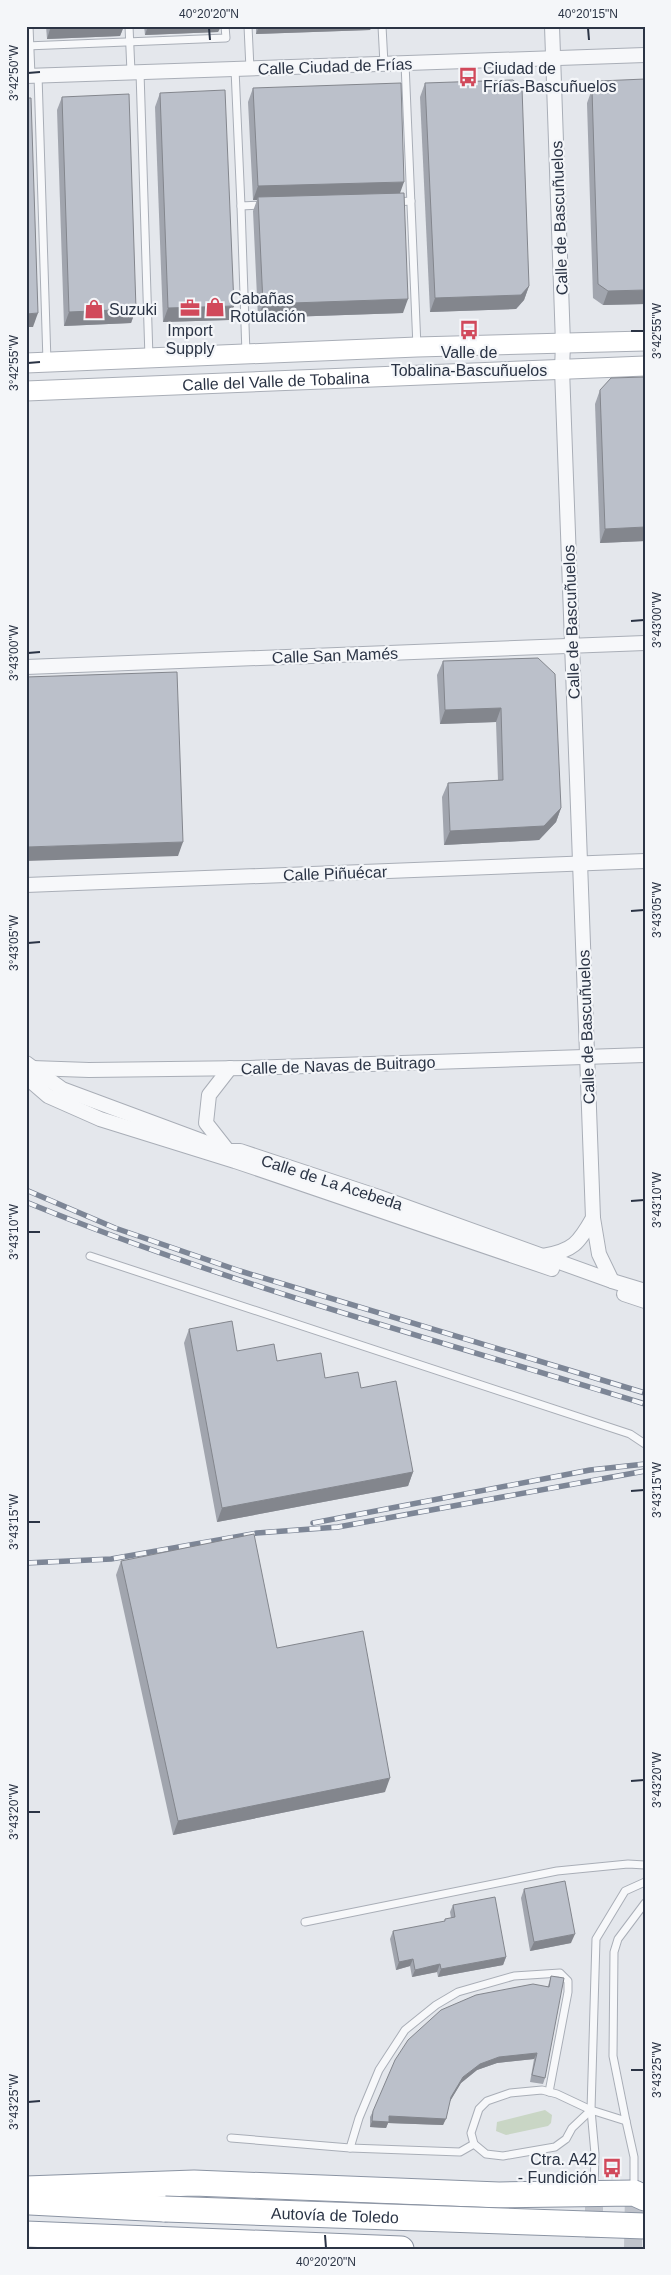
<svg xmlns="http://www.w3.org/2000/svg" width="671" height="2275" font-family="Helvetica,sans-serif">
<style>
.green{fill:#c9d6c5}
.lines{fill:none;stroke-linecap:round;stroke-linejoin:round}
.tertiary-tunnel{stroke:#bfc3cb;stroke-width:18;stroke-dasharray:18 9;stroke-linecap:butt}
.service-casing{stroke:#a9aeb7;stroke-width:9}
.minor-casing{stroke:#a9aeb7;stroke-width:16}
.secondary-casing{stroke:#a9aeb7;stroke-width:21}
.motorway-casing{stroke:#8b94a3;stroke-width:27}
.service{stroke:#f7f8fa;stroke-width:7}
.minor{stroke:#f7f8fa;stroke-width:14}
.secondary{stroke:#fff;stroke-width:19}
.motorway{stroke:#fff;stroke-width:25}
.rail-casing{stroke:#7d8696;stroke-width:5.5}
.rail{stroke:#f4f6f9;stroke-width:4;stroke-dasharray:11;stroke-linecap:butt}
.motorway-bridge-casing{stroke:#8b94a3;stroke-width:27;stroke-linecap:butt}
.motorway-bridge{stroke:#fff;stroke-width:25}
.wall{fill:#a1a5ae}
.shaded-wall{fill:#83868d}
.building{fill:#bbc0ca;stroke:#83868d}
.ticks{fill:none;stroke:#2b3445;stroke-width:2}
.labels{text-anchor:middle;stroke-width:4.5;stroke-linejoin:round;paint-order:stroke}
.street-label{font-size:16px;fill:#2b3445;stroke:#f4f6f9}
.poi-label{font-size:16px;fill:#2b3445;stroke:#f4f6f9;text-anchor:start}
.neatline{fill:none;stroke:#2b3445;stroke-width:2}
.ticks-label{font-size:12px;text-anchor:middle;fill:#2b3445}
</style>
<rect width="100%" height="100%" fill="#e4e7ec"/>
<!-- green -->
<polygon class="green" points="545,2110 552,2115 551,2123 548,2126 506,2135 496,2131 497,2122"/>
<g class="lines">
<!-- tertiary-tunnel -->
<g class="tertiary-tunnel">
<polyline points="594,2193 594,2249"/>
<polyline points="633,2249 634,2193"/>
</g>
<defs>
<g id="service">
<polyline points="29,26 31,76"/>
<polyline points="129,26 131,72"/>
<polyline points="248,26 250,69"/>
<polyline points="382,26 384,64"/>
<polyline points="26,46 226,38 225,26"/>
<polyline points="405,63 417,347"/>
<polyline points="235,69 241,206 263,205"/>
<polyline points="140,72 149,358"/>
<polyline points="38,75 47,362"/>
<polyline points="396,202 411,201"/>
<polyline points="241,206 246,354"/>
<polyline points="90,1256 630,1434 645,1444"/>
<polyline points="305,1922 557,1871 628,1864 645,1865"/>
<polyline points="591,2110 572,2128 566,2139 555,2147 503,2156 486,2154 474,2144 471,2133 479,2109 487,2101 510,2093 542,2090 557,2094 591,2110 626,2121 634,2157 634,2190"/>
<polyline points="626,2121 613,2056 614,1952 618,1939 645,1903"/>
<polyline points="231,2138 350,2148"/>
<polyline points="474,2144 460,2152 350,2148 359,2118 379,2070 405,2030 436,2005 458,1992 514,1976 560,1973 568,1981 568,1992 549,2092"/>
<polyline points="594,2190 595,2154 591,2110 596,1939 625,1891 645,1882"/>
</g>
<g id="minor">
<polyline points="552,26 563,344 562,369 593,1218 599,1254 612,1281"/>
<polyline points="26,76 645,55"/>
<polyline points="26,667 645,643"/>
<polyline points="26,885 645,861"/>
<polyline points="26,1063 62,1089 229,1151 240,1151 379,1197 612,1281 645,1291"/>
<polyline points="32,1068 89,1070 250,1068 645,1055"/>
<polyline points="26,1077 48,1096 100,1119 235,1161 552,1269"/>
<polyline points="228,1151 206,1123 209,1095 230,1068"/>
<path d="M 543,1256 C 573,1251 579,1243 593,1218"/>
<polyline points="624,1294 645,1301"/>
</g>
<g id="secondary">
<polyline points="26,363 417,347 645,341"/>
<path id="s1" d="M 26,391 L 645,366"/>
</g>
<g id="motorway">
<polyline points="26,2189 194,2183 499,2195 634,2193 645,2198"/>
<polyline points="30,2202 165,2209"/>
<polyline points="26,2234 401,2249"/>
</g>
</defs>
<!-- service casing -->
<use href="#service" class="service-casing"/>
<!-- minor casing -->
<use href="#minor" class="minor-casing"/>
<!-- secondary casing -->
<use href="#secondary" class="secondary-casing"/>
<!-- motorway casing -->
<use href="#motorway" class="motorway-casing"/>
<!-- service -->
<use href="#service" class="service"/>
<!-- minor -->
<use href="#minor" class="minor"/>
<!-- secondary -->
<use href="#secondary" class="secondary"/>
<!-- motorway -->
<use href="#motorway" class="motorway"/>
<defs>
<g id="rail">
<polyline points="26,1190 115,1228 240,1271 645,1393"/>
<path d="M 26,1202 C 227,1284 437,1340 645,1404"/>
<polyline points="313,1523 590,1470 645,1464"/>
<polyline points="26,1563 111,1559 257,1533 338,1527 645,1471"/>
</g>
</defs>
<!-- rail casing -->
<use href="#rail" class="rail-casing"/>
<!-- rail -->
<use href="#rail" class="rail"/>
<defs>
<g id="motorway-bridge">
<path id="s2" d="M 165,2209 L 645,2226"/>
</g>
</defs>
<!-- motorway-bridge casing -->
<use href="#motorway-bridge" class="motorway-bridge-casing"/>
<!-- motorway-bridge -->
<use href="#motorway-bridge" class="motorway-bridge"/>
</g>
<!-- wall -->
<g class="wall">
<polygon points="46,26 124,26 120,36 47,39"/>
<polygon points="144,26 221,26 218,32 145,35"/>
<polygon points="256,26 372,26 370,30 256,34"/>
<polygon points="425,83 529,286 524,300 516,309 430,312 420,97"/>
<polygon points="253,88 400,193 403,313 258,318 253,211 257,200 253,200 248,102"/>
<polygon points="592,89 645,304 603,305 593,298 587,103"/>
<polygon points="160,93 229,320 163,322 155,107"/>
<polygon points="62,97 136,309 131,323 64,326 57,110"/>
<polygon points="645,377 645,541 600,543 595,404 600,390"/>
<polygon points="538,658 561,808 556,822 539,840 444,845 442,797 448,783 498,780 496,722 440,724 437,675 443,661"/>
<polygon points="189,1329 237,1351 277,1361 325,1378 361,1388 413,1472 408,1486 217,1522 184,1343"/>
<polygon points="121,1561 277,1648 385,1792 173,1835 116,1575"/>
<polygon points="524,1889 571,1943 530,1951 521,1898"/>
<polygon points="453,1905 506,1957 503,1965 438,1977 437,1972 412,1977 410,1966 396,1970 390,1939 393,1931 444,1922 445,1919 451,1918 450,1912"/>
<polygon points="551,1976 545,2078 543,2084 530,2082 534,2059 497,2063 477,2070 461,2083 450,2101 443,2125 388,2123 386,2128 370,2127 370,2117 373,2111 548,1986"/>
</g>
<!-- shaded-wall -->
<g class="shaded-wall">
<polygon points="51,26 124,26 120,36 47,39"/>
<polygon points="148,26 221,26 218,32 145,35"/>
<polygon points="259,26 372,26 370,30 256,34"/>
<polygon points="404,182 399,196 258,197 257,200 253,200 258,186"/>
<polygon points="529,286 524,300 516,309 430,312 435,298"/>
<polygon points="645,290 645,304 603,305 608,291"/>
<polygon points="408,299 403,313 258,318 263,304"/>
<polygon points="234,306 229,320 163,322 168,308"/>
<polygon points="136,309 131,323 64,326 69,312"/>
<polygon points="38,313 33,327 26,327 26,314"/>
<polygon points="645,527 645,541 600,543 605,529"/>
<polygon points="501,708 496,722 440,724 445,710"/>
<polygon points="561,808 556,822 539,840 444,845 450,831"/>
<polygon points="183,842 178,856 26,861 26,847"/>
<polygon points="413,1472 408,1486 217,1522 222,1508"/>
<polygon points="390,1778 385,1792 173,1835 178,1821"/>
<polygon points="575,1934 571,1943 530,1951 534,1942"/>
<polygon points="506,1957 503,1965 438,1977 441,1969"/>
<polygon points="413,1959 410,1966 396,1970 399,1962"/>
<polygon points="440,1964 437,1972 412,1977 415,1970"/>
<polygon points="537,2053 534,2059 497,2063 477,2070 461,2083 449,2103 451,2097 463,2077 480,2064 499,2057"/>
<polygon points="389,2116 446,2119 443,2125 388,2123 386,2128 370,2127 372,2121"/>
</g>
<!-- building -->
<g class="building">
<polygon points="645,79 645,290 608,291 598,284 592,89 599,81"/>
<polygon points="513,80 522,88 529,286 521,295 435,298 425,83"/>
<polygon points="401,83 404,182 258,186 253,88"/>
<polygon points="225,90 234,306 168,308 160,93"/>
<polygon points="129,94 136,309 69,312 62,97"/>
<polygon points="26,98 31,98 38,313 26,314"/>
<polygon points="404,193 408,299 263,304 258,197"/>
<polygon points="645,377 645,527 605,529 600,390 611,378"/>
<polygon points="538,658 555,674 561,808 544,826 450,831 448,783 503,780 501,708 445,710 443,661"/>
<polygon points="177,672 183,842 26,847 26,677"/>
<polygon points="232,1321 237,1351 274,1344 277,1361 321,1353 325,1378 358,1372 361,1388 396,1381 413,1472 222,1508 189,1329"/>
<polygon points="254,1534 277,1648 363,1631 390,1778 178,1821 121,1561"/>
<polygon points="565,1881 575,1934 534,1942 524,1889"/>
<polygon points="495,1897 506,1957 441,1969 440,1964 415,1970 413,1959 399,1962 393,1931 445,1921 445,1919 455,1917 453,1905"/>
<polygon points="551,1976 564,1978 545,2078 532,2075 537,2053 499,2057 480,2064 463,2077 451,2097 446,2119 389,2116 389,2122 372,2121 373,2111 395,2060 408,2040 441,2010 476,1995 533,1984 549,1987"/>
</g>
<!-- ticks -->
<path class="ticks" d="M 209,28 L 210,40M 588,28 L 589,40M 28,73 L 40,72M 631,331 L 644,331M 28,363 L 40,362M 631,621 L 644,620M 28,653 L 40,652M 631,911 L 644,910M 28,943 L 40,942M 631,1201 L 644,1200M 28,1232 L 40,1232M 631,1491 L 644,1490M 28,1522 L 40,1522M 631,1781 L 644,1780M 28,1812 L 40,1812M 631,2070 L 644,2070M 28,2102 L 40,2101M 325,2235 L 326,2248"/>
<!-- icons -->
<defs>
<symbol id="bus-bare" viewBox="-9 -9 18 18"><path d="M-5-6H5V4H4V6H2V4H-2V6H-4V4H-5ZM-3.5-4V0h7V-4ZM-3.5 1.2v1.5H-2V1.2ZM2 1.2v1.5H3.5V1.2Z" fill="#d1495b" stroke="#f4f6f9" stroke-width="2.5" paint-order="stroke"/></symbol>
<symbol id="shop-bare" viewBox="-9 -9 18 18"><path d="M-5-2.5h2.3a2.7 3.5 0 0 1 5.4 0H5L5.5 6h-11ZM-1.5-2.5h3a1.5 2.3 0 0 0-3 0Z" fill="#d1495b" stroke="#f4f6f9" stroke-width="2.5" paint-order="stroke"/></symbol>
<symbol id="office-bare" viewBox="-9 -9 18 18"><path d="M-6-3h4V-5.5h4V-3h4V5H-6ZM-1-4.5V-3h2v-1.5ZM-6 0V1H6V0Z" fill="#d1495b" stroke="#f4f6f9" stroke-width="2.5" paint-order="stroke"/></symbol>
</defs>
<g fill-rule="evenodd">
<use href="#bus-bare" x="454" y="63" width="28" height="28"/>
<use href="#shop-bare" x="201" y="293" width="28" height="28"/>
<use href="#office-bare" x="176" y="294" width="28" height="28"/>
<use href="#shop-bare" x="80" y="295" width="28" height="28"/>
<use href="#bus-bare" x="455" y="316" width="28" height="28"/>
<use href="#bus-bare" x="598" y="2154" width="28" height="28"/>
</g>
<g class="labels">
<!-- street labels -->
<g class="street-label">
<text transform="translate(335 66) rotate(-2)" y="6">Calle Ciudad de Frías</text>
<text transform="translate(559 218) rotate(-92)" y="6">Calle de Bascuñuelos</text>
<text dy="6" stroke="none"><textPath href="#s1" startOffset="250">Calle del Valle de Tobalina</textPath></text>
<text transform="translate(571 622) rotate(-92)" y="6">Calle de Bascuñuelos</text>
<text transform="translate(335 655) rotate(-2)" y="6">Calle San Mamés</text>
<text transform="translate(335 873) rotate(-2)" y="6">Calle Piñuécar</text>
<text transform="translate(586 1027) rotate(-92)" y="6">Calle de Bascuñuelos</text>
<text transform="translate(338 1065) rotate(-2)" y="6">Calle de Navas de Buitrago</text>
<text transform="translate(332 1182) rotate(18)" y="6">Calle de La Acebeda</text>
<text dy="6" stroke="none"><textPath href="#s2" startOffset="170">Autovía de Toledo</textPath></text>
</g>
<!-- poi labels -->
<g class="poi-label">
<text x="483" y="74">Ciudad de<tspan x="483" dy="18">Frías-Bascuñuelos</tspan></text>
<text x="230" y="304">Cabañas<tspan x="230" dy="18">Rotulación</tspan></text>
<text x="109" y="315">Suzuki</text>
<text x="190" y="336" text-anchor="middle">Import<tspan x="190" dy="18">Supply</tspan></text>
<text x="469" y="358" text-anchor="middle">Valle de<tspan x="469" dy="18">Tobalina-Bascuñuelos</tspan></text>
<text x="597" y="2165" text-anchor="end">Ctra. A42<tspan x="597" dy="18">- Fundición</tspan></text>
</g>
</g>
<!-- border -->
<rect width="671" height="2275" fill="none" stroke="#f4f6f9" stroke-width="55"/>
<rect x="28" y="28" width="616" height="2220" class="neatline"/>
<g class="ticks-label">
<text x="209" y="18">40°20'20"N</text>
<text x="588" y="18">40°20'15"N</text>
<text transform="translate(14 73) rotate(-90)" y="4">3°42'50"W</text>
<text transform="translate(657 331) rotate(-90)" y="4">3°42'55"W</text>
<text transform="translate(14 363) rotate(-90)" y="4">3°42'55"W</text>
<text transform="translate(657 620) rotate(-90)" y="4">3°43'00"W</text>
<text transform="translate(14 653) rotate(-90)" y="4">3°43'00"W</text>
<text transform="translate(657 910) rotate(-90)" y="4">3°43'05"W</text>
<text transform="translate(14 943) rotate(-90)" y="4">3°43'05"W</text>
<text transform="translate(657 1200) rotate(-90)" y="4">3°43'10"W</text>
<text transform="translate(14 1232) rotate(-90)" y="4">3°43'10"W</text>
<text transform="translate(657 1490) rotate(-90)" y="4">3°43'15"W</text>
<text transform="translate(14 1522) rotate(-90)" y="4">3°43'15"W</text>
<text transform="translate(657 1780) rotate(-90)" y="4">3°43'20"W</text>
<text transform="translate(14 1812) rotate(-90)" y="4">3°43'20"W</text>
<text transform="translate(657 2070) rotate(-90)" y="4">3°43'25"W</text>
<text transform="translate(14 2102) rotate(-90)" y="4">3°43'25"W</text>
<text x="326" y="2266">40°20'20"N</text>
</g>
</svg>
